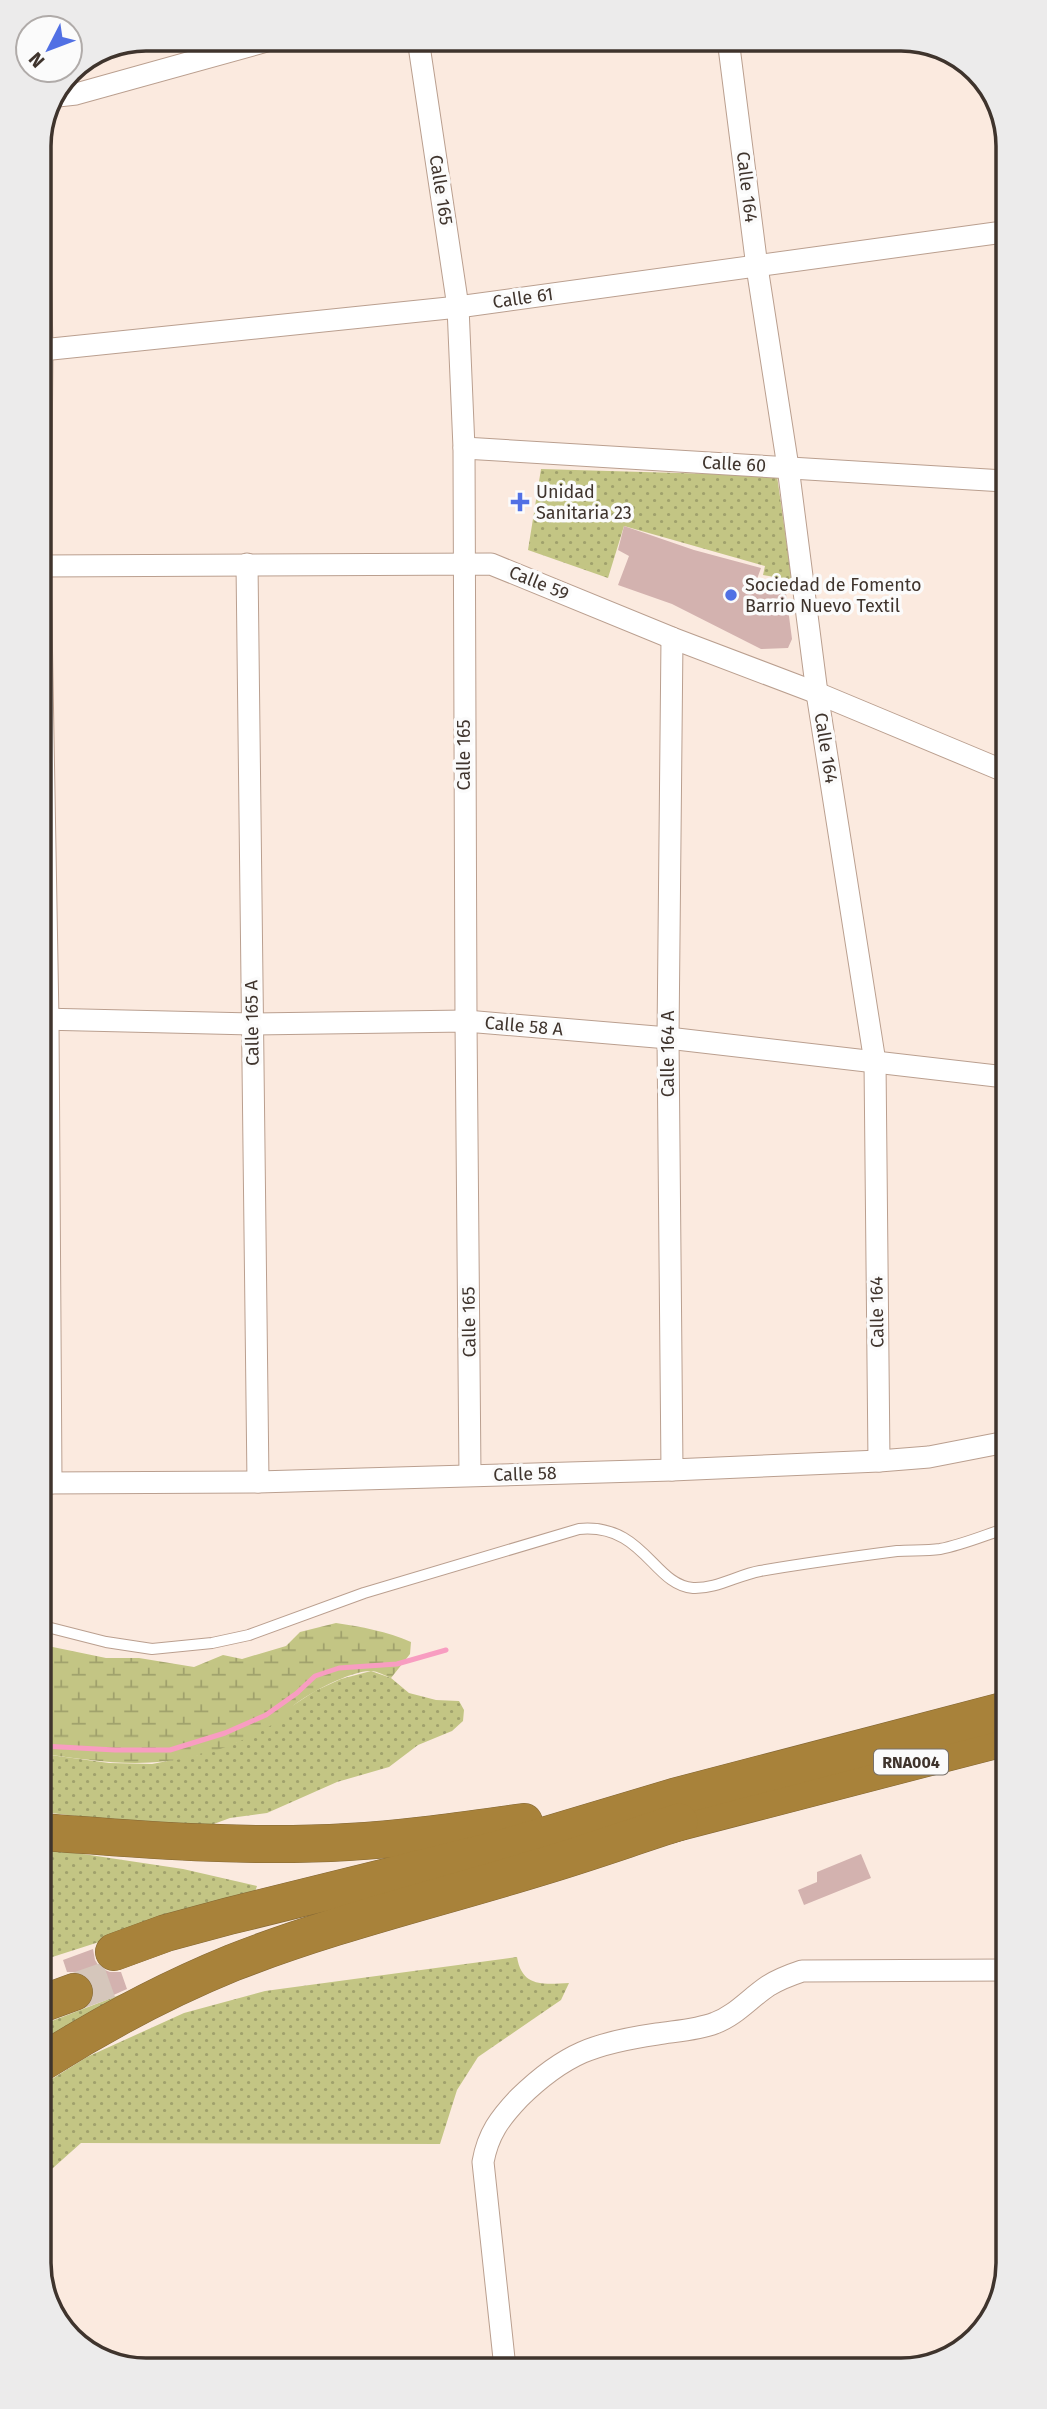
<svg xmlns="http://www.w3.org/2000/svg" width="1047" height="2409" font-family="'Fira Sans',sans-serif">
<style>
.grass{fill:url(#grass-dots)}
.wetland{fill:url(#wetland-marsh)}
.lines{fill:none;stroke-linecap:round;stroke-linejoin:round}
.stream{stroke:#f89dc1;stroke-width:5}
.building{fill:#d3b2af}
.motorway-tunnel{stroke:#d5c6bb;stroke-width:37;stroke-dasharray:37 18;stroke-linecap:butt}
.service-casing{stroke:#ba9f8f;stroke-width:12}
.minor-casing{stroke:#ba9f8f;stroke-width:23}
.motorway-casing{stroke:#836735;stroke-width:38}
.service{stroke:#fff;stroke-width:10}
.minor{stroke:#fff;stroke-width:21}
.motorway{stroke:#a8823a;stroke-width:37}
.poi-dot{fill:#5170e4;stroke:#fbfbfb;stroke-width:2.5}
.labels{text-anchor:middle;stroke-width:7;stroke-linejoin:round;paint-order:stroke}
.shield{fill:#fbfbfb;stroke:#77706b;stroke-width:2}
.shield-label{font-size:16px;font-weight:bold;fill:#3f342d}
.street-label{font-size:18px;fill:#3f342d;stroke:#fbfbfb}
.poi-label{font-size:18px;fill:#3f342d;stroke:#fbfbfb;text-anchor:start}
.rim{fill:none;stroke:#3f342d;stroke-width:3.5}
</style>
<defs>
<pattern id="grass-dots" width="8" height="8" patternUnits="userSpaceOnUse" patternTransform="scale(1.75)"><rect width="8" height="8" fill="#c3c584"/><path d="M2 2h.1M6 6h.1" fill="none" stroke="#a0a16c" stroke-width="1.8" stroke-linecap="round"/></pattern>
<pattern id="wetland-marsh" width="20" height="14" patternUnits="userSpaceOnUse" patternTransform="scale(1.75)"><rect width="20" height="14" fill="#c3c584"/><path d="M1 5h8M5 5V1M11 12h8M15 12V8" fill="none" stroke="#a0a16c"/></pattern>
</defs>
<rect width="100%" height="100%" fill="#fbeadf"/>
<!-- grass -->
<g class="grass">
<polygon points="541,469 777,476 792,580 763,575 765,566 624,526 608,578 528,550"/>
<polygon points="371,1671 391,1678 409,1693 436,1700 459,1701 464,1710 463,1721 452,1731 418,1745 389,1767 337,1782 267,1813 230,1818 211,1825 157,1826 43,1812 43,1754 109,1763 152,1764 198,1755 237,1742 315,1691 341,1679"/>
<polygon points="43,1848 183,1869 257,1886 255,1892 43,1960"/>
<polygon points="221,1956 44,2050 44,2024"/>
<path d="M 517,1957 C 522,1988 544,1984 569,1983 L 561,2000 L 478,2057 L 457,2090 L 440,2144 L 81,2143 L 44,2176 L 44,2084 L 87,2057 L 184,2013 L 265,1991 Z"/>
</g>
<!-- wetland -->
<path class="wetland" d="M 336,1623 C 361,1627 387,1631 411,1642 L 410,1654 L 391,1678 C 386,1676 377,1671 371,1671 C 352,1670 309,1693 294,1705 C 286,1712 279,1721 270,1726 C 248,1739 221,1750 196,1756 C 140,1769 98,1761 43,1754 L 43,1645 L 106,1658 L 139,1658 L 194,1667 L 223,1655 L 242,1659 L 286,1646 L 300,1632 Z"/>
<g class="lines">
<!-- stream -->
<polyline class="stream" points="43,1746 115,1750 170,1750 225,1733 266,1715 297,1693 315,1676 339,1668 397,1664 446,1650"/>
</g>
<!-- building -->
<g class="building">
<polygon points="624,526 694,550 761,568 757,579 785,586 792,639 788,648 761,649 672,604 618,585 629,556 618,550"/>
<polygon points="861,1854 871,1878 804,1905 798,1890 817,1882 817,1872"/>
<polygon points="93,1949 95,1960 100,1968 110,1972 121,1972 127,1989 89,2006 94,1996 93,1984 88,1976 78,1972 67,1972 63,1960"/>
</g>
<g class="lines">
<!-- motorway-tunnel -->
<polyline class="motorway-tunnel" points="74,1992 122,1975"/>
<defs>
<path id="service" d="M 43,1626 L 106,1642 L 152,1649 L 212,1643 L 249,1635 L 364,1593 L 579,1529 C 644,1523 653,1585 693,1588 C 716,1589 738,1575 760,1571 C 805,1563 851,1557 897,1551 C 911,1550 926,1551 940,1549 C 962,1545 985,1535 1007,1528"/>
<g id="minor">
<polyline points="418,39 458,307 464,448 466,1021 470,1475"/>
<polyline points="728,39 757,267 788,467 817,693 875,1062 879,1461"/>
<polyline points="58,96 76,94 274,39"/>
<polyline points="39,203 42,350 40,566 48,1020 51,1483"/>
<polyline points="42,350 458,307 1003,232"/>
<polyline points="464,448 1004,481"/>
<polyline points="247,564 258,1482"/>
<polyline points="40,566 491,564 672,638 817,693 1004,771"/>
<polyline points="41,1019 252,1024 466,1021 668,1038 1005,1077"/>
<polyline points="672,1470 668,1038 672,638"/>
<polyline points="42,1483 258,1482 672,1470 879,1461 929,1457 1006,1442"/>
<path d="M 505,2368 L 483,2162 C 488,2134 500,2118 519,2098 C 565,2053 595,2043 657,2034 C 676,2031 697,2030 715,2023 C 735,2016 750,1998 768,1986 C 779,1979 790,1975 802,1971 L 1008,1970"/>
</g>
<g id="motorway">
<polyline points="656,1828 1007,1737"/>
<path d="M 43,1832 C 145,1840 246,1848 348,1842 C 407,1839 466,1830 524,1822"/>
<polyline points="114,1952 166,1933 229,1916 500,1849 674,1797 1007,1710"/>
<polyline points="44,2003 74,1992"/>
<path d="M 44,2061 C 104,2023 166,1990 232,1963 C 331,1924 436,1899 537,1868 C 585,1854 632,1837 679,1822"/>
</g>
</defs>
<!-- service casing -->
<use href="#service" class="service-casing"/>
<!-- minor casing -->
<use href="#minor" class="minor-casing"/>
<!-- motorway casing -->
<use href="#motorway" class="motorway-casing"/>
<!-- service -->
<use href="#service" class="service"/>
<!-- minor -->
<use href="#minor" class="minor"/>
<!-- motorway -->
<use href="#motorway" class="motorway"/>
</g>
<!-- markers -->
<g class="poi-dot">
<path d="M516.5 491.5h7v7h7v7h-7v7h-7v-7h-7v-7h7z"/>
<circle cx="731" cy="595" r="7"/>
</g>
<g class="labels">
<!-- shield labels -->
<rect class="shield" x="874" y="1749.5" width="74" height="25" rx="5"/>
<g class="shield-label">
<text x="911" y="1768">RNA004</text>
</g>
<!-- street labels -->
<g class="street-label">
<text transform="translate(747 187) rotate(83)" y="6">Calle 164</text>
<text transform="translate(441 190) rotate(81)" y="6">Calle 165</text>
<text transform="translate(523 298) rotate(-8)" y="6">Calle 61</text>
<text transform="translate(734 464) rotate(3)" y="6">Calle 60</text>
<text transform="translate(539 583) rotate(22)" y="6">Calle 59</text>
<text transform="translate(826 748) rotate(81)" y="6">Calle 164</text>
<text transform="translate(464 755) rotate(-90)" y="6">Calle 165</text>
<text transform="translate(252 1023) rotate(-91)" y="6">Calle 165 A</text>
<text transform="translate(524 1026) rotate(5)" y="6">Calle 58 A</text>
<text transform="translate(668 1054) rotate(-90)" y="6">Calle 164 A</text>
<text transform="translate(877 1312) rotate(-91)" y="6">Calle 164</text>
<text transform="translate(469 1322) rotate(-91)" y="6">Calle 165</text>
<text transform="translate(525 1474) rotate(-2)" y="6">Calle 58</text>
</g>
<!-- poi labels -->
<g class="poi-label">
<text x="536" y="498">Unidad<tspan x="536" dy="21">Sanitaria 23</tspan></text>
<text x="745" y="591">Sociedad de Fomento<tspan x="745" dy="21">Barrio Nuevo Textil</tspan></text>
</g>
</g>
<!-- crop -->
<path d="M0 0H1047V2409H0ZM146 51H901A95 95 0 0 1 996 146V2263A95 95 0 0 1 901 2358H146A95 95 0 0 1 51 2263V146A95 95 0 0 1 146 51Z" fill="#ecebeb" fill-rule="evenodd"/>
<path class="rim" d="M146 51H901A95 95 0 0 1 996 146V2263A95 95 0 0 1 901 2358H146A95 95 0 0 1 51 2263V146A95 95 0 0 1 146 51Z"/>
<!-- north arrow -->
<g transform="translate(49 49) rotate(228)"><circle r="33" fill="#fbfbfb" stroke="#b0aba9" stroke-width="2"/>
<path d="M0-5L12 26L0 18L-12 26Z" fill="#5170e4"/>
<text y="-10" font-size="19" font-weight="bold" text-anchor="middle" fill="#3f342d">N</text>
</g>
</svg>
